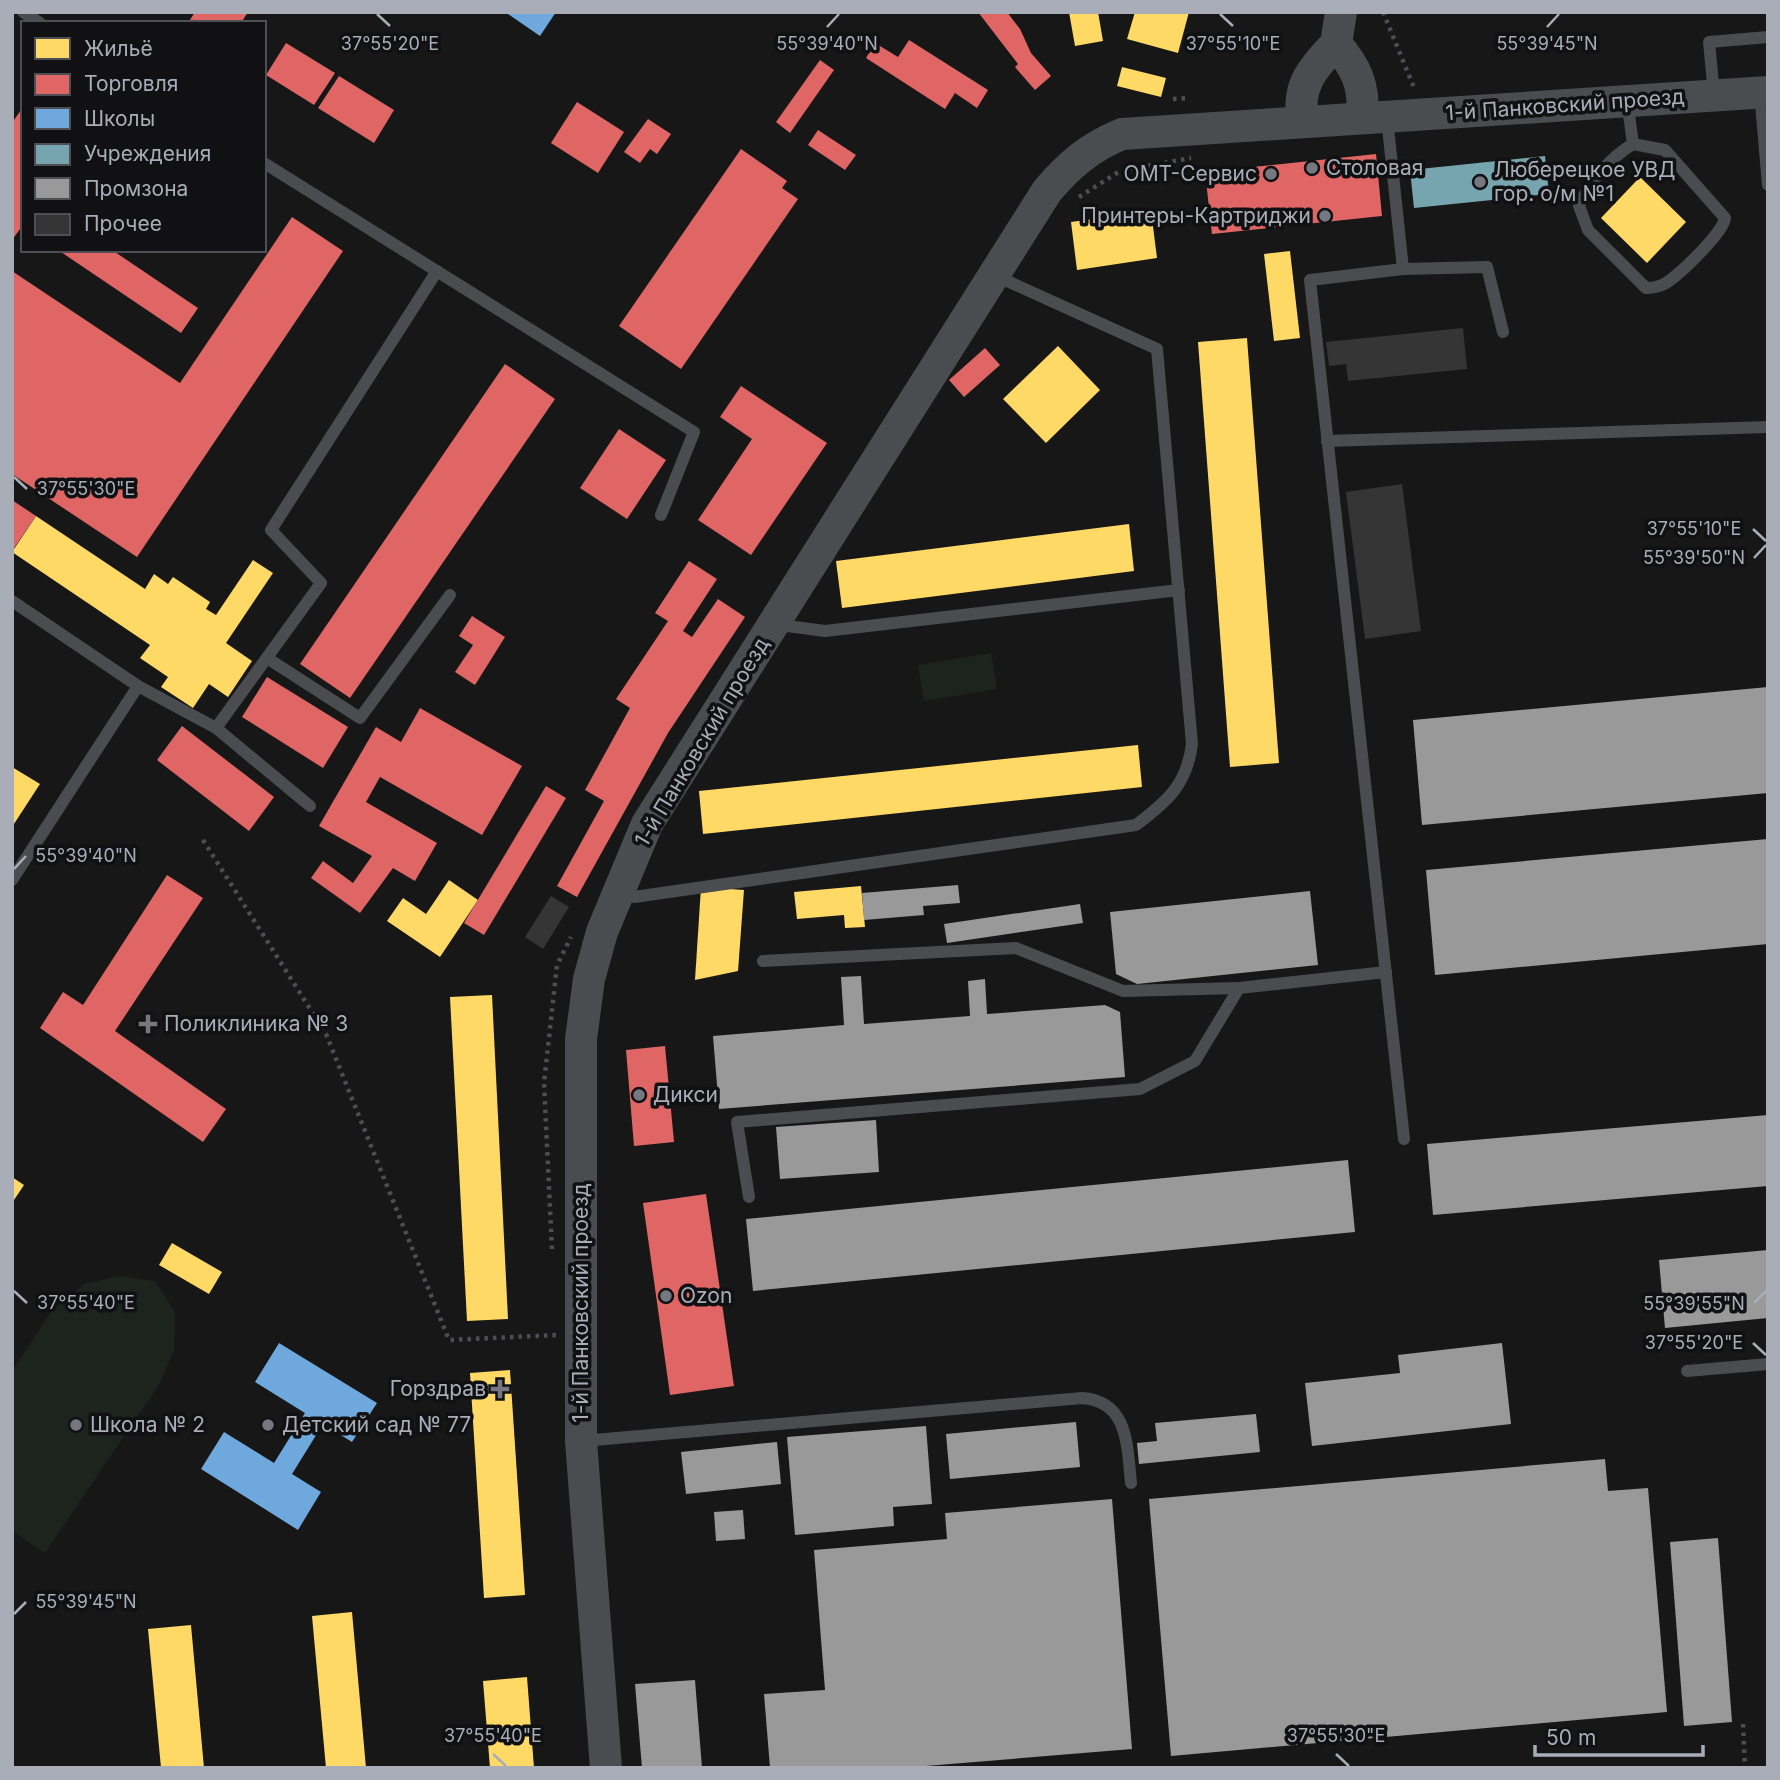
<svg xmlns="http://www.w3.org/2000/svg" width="1780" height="1780" font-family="Inter,sans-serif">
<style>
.green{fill:#1d241e}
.homes{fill:#ffd966}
.shops{fill:#e06666}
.schools{fill:#6fa8dc}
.public{fill:#76a5af}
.industry{fill:#999}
.building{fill:#353536}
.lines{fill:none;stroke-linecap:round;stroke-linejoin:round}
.path{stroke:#4d4e52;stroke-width:4.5;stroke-dasharray:3.5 5;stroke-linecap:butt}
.service{stroke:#4b4c50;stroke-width:12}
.tertiary{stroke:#4b4c50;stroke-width:32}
.ticks{fill:none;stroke:#a8adb8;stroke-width:2.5}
.poi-dot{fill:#757880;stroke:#111113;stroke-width:2.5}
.labels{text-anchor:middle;stroke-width:7;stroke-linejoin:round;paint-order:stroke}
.street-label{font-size:21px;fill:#a8adb8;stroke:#111113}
.poi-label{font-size:21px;fill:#a8adb8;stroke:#111113;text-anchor:start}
.ticks-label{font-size:18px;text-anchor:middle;fill:#a8adb8;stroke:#111113;stroke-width:7;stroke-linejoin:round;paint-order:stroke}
</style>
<rect width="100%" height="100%" fill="#171717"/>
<!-- green -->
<g class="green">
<polygon points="991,653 997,689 924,701 918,665"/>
<polygon points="120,1276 155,1281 175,1312 174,1350 160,1383 45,1553 12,1531 12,1371 53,1309 85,1284"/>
</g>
<!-- homes -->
<g class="homes">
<polygon points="1069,12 1098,12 1103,41 1075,46"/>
<polygon points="1135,12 1189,12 1178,53 1127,39"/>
<polygon points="1122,67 1166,78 1161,97 1117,86"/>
<polygon points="1640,177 1686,222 1647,263 1601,218"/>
<polygon points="1151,211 1157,258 1077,270 1071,222"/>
<polygon points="1290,251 1300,338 1274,341 1264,254"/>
<polygon points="1247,338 1279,763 1230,767 1198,342"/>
<polygon points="1058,346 1100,390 1046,443 1003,399"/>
<polygon points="36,516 145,589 154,574 168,584 173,577 210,602 206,609 216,615 253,560 273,573 226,643 252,661 228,697 209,684 193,708 161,687 168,677 140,658 150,645 12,552"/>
<polygon points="1129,524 1134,571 842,608 836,561"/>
<polygon points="1138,745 1142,787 703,834 699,791"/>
<polygon points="12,767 40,784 12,827"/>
<polygon points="449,880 478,900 440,957 387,921 403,898 426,914"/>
<polygon points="861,886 865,927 845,928 844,915 797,919 794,892"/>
<polygon points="701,887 744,890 738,971 695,980"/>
<polygon points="492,995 508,1319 467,1321 450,997"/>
<polygon points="12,1177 24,1185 12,1203"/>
<polygon points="172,1243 222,1272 209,1294 159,1265"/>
<polygon points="510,1370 525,1595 484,1598 470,1373"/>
<polygon points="352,1612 366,1768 326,1768 312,1616"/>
<polygon points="191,1625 204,1768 161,1768 148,1629"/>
<polygon points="527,1677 534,1768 490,1768 483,1681"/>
</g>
<!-- shops -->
<g class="shops">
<polygon points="195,12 248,12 241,23 188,23"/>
<polygon points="978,12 1007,12 1020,29 1031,53 1051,76 1035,90 1015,67 1018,64"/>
<polygon points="909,40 988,90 977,108 955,93 945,109 866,58 875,43 898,57"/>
<polygon points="286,43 335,73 314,105 266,75"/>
<polygon points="820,60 834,70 790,133 776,122"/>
<polygon points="339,76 394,110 374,143 318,108"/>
<polygon points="577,102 624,132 598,173 551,143"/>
<polygon points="23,107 23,225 12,240 12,123"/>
<polygon points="648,119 671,134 657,154 650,149 640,163 624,152"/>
<polygon points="818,130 856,155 845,170 808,145"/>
<polygon points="741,149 787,181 782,188 798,199 681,369 619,326"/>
<polygon points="1376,154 1382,216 1212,234 1205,172"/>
<polygon points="292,217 343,251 137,557 12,474 12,271 180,383"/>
<polygon points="58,250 112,250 198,308 181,333"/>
<polygon points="985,348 1000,365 964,397 949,380"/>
<polygon points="505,364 555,399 350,698 300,664"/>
<polygon points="741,386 827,443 751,555 698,520 752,439 720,417"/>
<polygon points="619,429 666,460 627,519 580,488"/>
<polygon points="12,500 36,516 12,551"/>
<polygon points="689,561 717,579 683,631 692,637 718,599 745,617 668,733 577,897 557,886 604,801 585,790 630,708 616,699 668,621 655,613"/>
<polygon points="472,616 505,637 475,685 455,672 473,645 459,636"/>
<polygon points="267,677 348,727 323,768 242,717"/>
<polygon points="420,708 522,766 482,835 380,777 366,802 437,843 415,881 393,868 360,913 311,878 323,861 353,883 372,856 319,826 376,727 401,742"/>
<polygon points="182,726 274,797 249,831 157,760"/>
<polygon points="546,786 566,798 484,935 464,923"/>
<polygon points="167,875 203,898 115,1031 226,1109 203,1142 40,1028 63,992 83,1005"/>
<polygon points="665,1046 674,1142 634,1146 626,1050"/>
<polygon points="706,1194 734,1386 670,1395 643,1203"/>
</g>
<!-- schools -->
<g class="schools">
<polygon points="505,12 556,12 540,36"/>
<polygon points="279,1343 377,1403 352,1442 323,1424 292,1474 321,1492 298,1530 201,1469 224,1432 274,1463 305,1413 255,1382"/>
</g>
<!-- public -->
<polygon class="public" points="1545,156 1549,194 1414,208 1410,170"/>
<!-- industry -->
<g class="industry">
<polygon points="1768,687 1768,793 1422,825 1413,720"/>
<polygon points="1768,839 1768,944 1435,975 1426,870"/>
<polygon points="958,885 960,903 923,906 924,915 864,920 862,893"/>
<polygon points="1310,891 1318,965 1137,984 1116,974 1110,912"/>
<polygon points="1080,904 1083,923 947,943 944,924"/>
<polygon points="861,976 864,1024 970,1016 968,981 985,979 987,1014 1105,1005 1120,1012 1125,1077 719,1109 713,1036 844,1025 841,977"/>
<polygon points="1768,1115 1768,1186 1433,1215 1427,1144"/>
<polygon points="876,1120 879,1172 780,1179 776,1127"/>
<polygon points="1348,1160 1355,1232 753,1291 746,1219"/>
<polygon points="1768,1250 1768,1318 1665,1328 1659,1260"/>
<polygon points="1502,1343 1511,1424 1312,1446 1305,1383 1400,1373 1398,1355"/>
<polygon points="1256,1414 1260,1452 1139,1464 1137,1443 1157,1441 1155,1423"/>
<polygon points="1076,1422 1080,1467 950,1479 946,1434"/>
<polygon points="926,1426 932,1504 893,1507 894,1526 795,1535 787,1437"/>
<polygon points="777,1442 781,1484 686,1494 681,1452"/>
<polygon points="1605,1459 1608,1491 1648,1488 1667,1712 1171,1756 1149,1499"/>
<polygon points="1112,1499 1132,1749 901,1768 770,1768 764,1694 825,1690 814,1550 947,1539 945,1513"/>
<polygon points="743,1510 745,1539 716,1541 714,1512"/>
<polygon points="1718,1538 1732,1722 1684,1726 1670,1542"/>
<polygon points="695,1680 702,1768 642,1768 635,1684"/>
</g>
<!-- building -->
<g class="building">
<polygon points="1463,328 1467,369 1348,381 1346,364 1329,366 1326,342"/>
<polygon points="1402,484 1421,631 1365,639 1346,492"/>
<polygon points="551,896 569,907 543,949 525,937"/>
</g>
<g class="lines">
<!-- path -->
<g class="path">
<polyline points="1383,12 1415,90"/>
<polyline points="1173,99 1188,98"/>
<polyline points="1079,197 1120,171 1191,158"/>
<polyline points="203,840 326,1034 449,1340 556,1335"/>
<polyline points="552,1249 544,1083 557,965 571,937"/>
<polyline points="1743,1724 1745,1768"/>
</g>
<!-- service -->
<g class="service">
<polyline points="23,12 40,23"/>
<polyline points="1760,92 1768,185"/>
<polyline points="1714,94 1709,42 1768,37"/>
<path d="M 1627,100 L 1633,144 C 1611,157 1589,182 1579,206 L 1588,230 L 1646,288 C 1651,288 1657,287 1662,285 C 1676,279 1724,232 1725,218 L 1665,150 L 1633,144"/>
<polyline points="1387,118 1403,269 1487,267 1503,332"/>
<polyline points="264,163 694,432 661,515"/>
<polyline points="1403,269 1310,280 1404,1139"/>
<polyline points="1327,441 1768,427"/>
<polyline points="12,601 138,686 12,880"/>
<polyline points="776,620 787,626 825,631 1179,590"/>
<polyline points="267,658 360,718 450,595"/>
<polyline points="138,686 216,728 310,806"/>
<polyline points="216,728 321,583 271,530 437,271"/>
<path d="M 619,889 L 634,897 L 1136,825 C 1168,801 1187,784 1192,744 L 1157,349 L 994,275"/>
<polyline points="763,961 1016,948 1123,991 1239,988"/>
<polyline points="749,1197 737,1122 1140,1089 1195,1061 1239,988 1386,972"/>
<polyline points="1687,1371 1768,1364"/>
<path d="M 582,1441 L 1082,1398 C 1129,1401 1127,1447 1131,1483"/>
</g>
<!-- tertiary -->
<g class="tertiary">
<path d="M 1336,44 C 1356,67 1365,86 1362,116"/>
<polyline points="1336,44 1341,12"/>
<path d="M 1303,120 C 1296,87 1313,67 1336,44"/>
<path d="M 606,1768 L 581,1441 L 581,1039 L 589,979 L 602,932 L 647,824 L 1047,191 C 1069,165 1090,147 1122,134 L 1768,92"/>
</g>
</g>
<!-- ticks -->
<path class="ticks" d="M 377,14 L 390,26M 1220,14 L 1233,26M 827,27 L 839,14M 1547,27 L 1559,14M 14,477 L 27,489M 1753,529 L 1766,541M 1754,558 L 1766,545M 14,869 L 26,856M 14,1291 L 27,1303M 1754,1303 L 1766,1291M 1753,1343 L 1766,1355M 14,1614 L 26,1602M 493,1754 L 506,1766M 1336,1754 L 1349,1766"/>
<!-- markers -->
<g class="poi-dot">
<circle cx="1312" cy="168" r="7"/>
<circle cx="1271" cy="174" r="7"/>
<circle cx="1480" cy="182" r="7"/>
<circle cx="1325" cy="216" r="7"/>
<path d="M144.5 1013.5h7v7h7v7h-7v7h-7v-7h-7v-7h7z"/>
<circle cx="639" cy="1095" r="7"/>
<circle cx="666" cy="1296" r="7"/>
<path d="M496.5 1378.5h7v7h7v7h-7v7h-7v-7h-7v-7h7z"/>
<circle cx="76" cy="1425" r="7"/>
<circle cx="268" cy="1425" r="7"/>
</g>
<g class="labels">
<!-- street labels -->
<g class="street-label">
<text transform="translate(1565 105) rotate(-4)" y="7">1-й Панковский проезд</text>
<text transform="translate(702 742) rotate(-59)" y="7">1-й Панковский проезд</text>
<text transform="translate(581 1303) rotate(-90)" y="7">1-й Панковский проезд</text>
</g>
<!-- poi labels -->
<g class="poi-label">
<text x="1326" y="175">Столовая</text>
<text x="1494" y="177">Люберецкое УВД<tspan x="1494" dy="24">гор. о/м №1</tspan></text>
<text x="1257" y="181" text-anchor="end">ОМТ-Сервис</text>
<text x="1311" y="223" text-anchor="end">Принтеры-Картриджи</text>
<text x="164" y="1031">Поликлиника № 3</text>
<text x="653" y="1102">Дикси</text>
<text x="680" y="1303">Ozon</text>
<text x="486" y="1396" text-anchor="end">Горздрав</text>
<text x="90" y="1432">Школа № 2</text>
<text x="282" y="1432">Детский сад № 77</text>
</g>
</g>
<g class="ticks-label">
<text x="1233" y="50">37°55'10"E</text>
<text x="390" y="50">37°55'20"E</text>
<text x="827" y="50">55°39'40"N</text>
<text x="1547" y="50">55°39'45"N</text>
<text x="86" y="495">37°55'30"E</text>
<text x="1694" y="535">37°55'10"E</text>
<text x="1694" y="564">55°39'50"N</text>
<text x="86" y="862">55°39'40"N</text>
<text x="86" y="1309">37°55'40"E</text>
<text x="1694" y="1310">55°39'55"N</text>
<text x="1694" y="1349">37°55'20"E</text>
<text x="86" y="1608">55°39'45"N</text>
<text x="493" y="1742">37°55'40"E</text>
<text x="1336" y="1742">37°55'30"E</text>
</g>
<!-- border -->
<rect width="1780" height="1780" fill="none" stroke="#a8adb8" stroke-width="28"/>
<!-- legend -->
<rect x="21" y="21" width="245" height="231" fill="#111113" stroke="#4d4f55" stroke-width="2"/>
<rect x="35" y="38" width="35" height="21" fill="#ffd966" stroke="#4d4f55" stroke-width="2"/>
<text x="84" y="56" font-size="21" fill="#a8adb8">Жильё</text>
<rect x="35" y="74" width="35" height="21" fill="#e06666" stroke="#4d4f55" stroke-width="2"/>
<text x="84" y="91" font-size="21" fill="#a8adb8">Торговля</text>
<rect x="35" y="108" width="35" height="21" fill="#6fa8dc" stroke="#4d4f55" stroke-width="2"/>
<text x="84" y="126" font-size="21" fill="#a8adb8">Школы</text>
<rect x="35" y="144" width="35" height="21" fill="#76a5af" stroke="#4d4f55" stroke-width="2"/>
<text x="84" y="161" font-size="21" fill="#a8adb8">Учреждения</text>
<rect x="35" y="178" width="35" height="21" fill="#999999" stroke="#4d4f55" stroke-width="2"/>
<text x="84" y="196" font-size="21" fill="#a8adb8">Промзона</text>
<rect x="35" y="214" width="35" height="21" fill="#353536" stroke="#4d4f55" stroke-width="2"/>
<text x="84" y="231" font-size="21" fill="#a8adb8">Прочее</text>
<!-- scale -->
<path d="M1535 1745v10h168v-10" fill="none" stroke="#a8adb8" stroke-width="3.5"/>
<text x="1546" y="1745" font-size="21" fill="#a8adb8" stroke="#111113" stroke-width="5" paint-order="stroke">50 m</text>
</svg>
